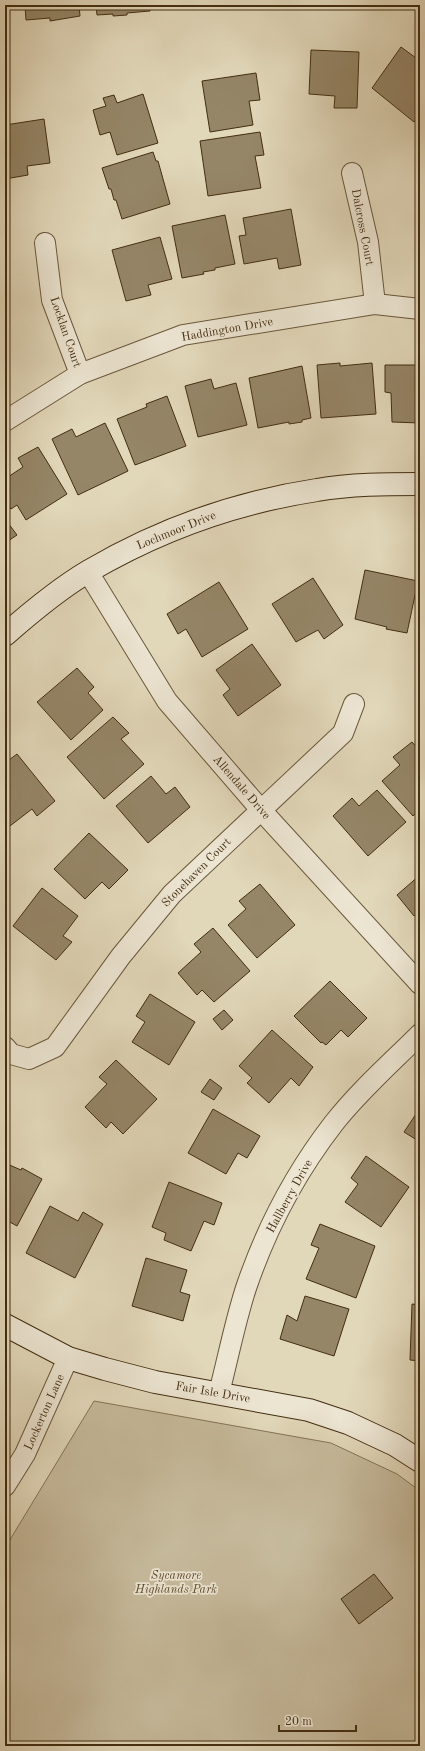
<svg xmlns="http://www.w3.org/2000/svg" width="425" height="1751" font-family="'Old Standard TT',serif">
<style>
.green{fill:#c6ba9c;stroke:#847456}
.building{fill:#958668;stroke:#432e11}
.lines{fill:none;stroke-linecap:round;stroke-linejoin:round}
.street-casing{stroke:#6a583b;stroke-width:22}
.secondary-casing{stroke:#432e11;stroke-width:24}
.street{stroke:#ece5d2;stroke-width:20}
.secondary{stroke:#ece5d2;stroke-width:22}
.labels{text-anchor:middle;stroke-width:3.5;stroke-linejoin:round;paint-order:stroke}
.street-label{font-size:12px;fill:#432e11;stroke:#ece5d2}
.park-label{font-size:12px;font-style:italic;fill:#5d4a2d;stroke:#ece5d2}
</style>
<rect width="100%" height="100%" fill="#e1d7b9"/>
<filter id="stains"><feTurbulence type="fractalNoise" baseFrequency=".005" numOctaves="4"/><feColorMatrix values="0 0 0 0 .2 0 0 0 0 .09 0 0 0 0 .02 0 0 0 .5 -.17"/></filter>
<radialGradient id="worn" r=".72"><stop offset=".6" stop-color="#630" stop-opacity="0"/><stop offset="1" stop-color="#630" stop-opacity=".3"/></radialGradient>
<!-- green -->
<polygon class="green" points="94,1401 331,1443 397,1474 420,1491 420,1746 5,1746 5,1548"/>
<!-- building -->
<g class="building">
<polygon points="25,5 79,5 80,16 50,21 50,18 26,20"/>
<polygon points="96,5 150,5 150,11 127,13 127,15 113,16 113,14 97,15"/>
<polygon points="401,47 420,61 420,114 414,122 372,88"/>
<polygon points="311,50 359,52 357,108 334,108 335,96 309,94"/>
<polygon points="256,73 260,100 249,101 253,125 210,132 202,81"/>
<polygon points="143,94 158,143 117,155 110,132 100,135 93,110 106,106 103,98 114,95 117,103"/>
<polygon points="44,119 50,163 27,166 28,175 5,179 5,125"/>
<polygon points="260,132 264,155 255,156 261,188 208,196 200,141"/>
<polygon points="153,152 156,161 158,161 170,204 122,219 116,200 114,200 111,189 109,189 102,168"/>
<polygon points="291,209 301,265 279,269 277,258 244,264 239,236 246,235 243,218"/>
<polygon points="225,215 235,264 215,268 215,270 203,272 204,274 182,278 172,226"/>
<polygon points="160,237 172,279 148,285 151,295 126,301 112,250"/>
<polygon points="418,353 420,353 420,423 392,422 391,393 385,392 385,365 418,365"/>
<polygon points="340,363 340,366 372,363 376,414 321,418 317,365"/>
<polygon points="302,366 311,418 302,420 302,422 289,424 289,422 258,428 249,378"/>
<polygon points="211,379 214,389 236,383 247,425 198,437 185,386"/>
<polygon points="167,396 186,446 135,465 117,419 147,407 146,404"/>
<polygon points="105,423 128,471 78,495 52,439 72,429 76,437"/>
<polygon points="38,447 67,494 26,520 17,505 11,509 5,500 5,479 23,467 18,458"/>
<polygon points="5,519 17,535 5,543"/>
<polygon points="365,570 418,581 407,633 386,629 387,627 355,619"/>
<polygon points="313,578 343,625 324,639 318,630 296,642 272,604"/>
<polygon points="219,582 248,629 202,657 186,629 178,634 167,614"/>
<polygon points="252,644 281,685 238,716 223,695 230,689 216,670"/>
<polygon points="77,668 94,687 88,693 103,710 71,740 37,702"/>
<polygon points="113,717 129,733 121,739 144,764 104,799 67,757"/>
<polygon points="412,742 420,751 420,809 413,816 382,781 400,765 393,757"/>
<polygon points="17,754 55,801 37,816 32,809 6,829 5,763"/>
<polygon points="151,776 166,794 175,787 190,807 148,843 116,806"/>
<polygon points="377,790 406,822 368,856 333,816 352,798 359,806"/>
<polygon points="89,833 128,870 109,889 102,882 85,899 54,869"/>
<polygon points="420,875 420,911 414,916 397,895"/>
<polygon points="260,884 295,925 257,958 228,925 246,909 239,901"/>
<polygon points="42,888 78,916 63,936 72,942 56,960 13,926"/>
<polygon points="213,928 250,971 214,1002 202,990 197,995 178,973 201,952 194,944"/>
<polygon points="330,981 367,1018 348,1037 341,1030 326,1045 322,1042 321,1043 294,1016"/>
<polygon points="150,994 195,1022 169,1065 132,1042 145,1022 136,1016"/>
<polygon points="224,1010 233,1020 222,1030 213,1019"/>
<polygon points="272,1030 313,1067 299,1086 291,1078 269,1103 247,1083 252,1078 239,1066"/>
<polygon points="116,1060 157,1099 123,1134 111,1122 106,1128 85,1107 107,1084 99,1077"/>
<polygon points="210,1079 222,1088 214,1100 201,1092"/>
<polygon points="420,1108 420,1142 404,1132"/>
<polygon points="213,1109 260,1136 247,1158 238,1153 226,1174 188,1153"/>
<polygon points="366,1156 409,1187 381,1227 345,1202 358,1184 351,1178"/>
<polygon points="5,1163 21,1170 22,1168 42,1179 17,1226 8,1221 7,1223 5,1222"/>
<polygon points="169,1182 222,1203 214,1225 204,1221 191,1251 164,1240 166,1233 152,1227"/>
<polygon points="50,1206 78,1221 83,1212 103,1224 75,1278 26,1253"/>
<polygon points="320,1224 375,1246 356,1298 306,1279 319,1248 311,1245"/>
<polygon points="146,1258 187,1270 180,1292 190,1295 183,1321 132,1306"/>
<polygon points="305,1296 349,1309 334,1356 280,1339 287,1315 297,1321"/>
<polygon points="412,1304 420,1305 420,1361 410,1360"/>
<polygon points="374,1574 393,1598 359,1624 341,1599"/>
</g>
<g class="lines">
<defs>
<g id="street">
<polyline points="352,173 368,242 375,304"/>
<polyline points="45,243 52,300 80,374"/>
<polyline points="5,421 80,374 183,335 375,304 420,309"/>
<polyline points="88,572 167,701 261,810 420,984"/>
<polyline points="5,1047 11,1054 29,1059 55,1047 121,956 172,894 343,733 354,704"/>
<path d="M 219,1393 C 228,1358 235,1322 246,1288 C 266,1229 296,1172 334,1123 C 359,1091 391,1063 420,1034"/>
<polyline points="5,1486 25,1454 68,1358"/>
</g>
<g id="secondary">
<path d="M 5,635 C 30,613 60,588 89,571 C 159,530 238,502 317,490 C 351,484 386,484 420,484"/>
<polyline points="5,1325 68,1358 105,1369 155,1382 309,1410 348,1423 395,1445 420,1461"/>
</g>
</defs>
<!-- street casing -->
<use href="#street" class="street-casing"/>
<!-- secondary casing -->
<use href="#secondary" class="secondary-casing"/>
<!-- street -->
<use href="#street" class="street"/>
<!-- secondary -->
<use href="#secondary" class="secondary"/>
</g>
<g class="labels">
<!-- street labels -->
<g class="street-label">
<text transform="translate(363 227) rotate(79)" y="4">Dalcross Court</text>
<text transform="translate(227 329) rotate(-10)" y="4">Haddington Drive</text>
<text transform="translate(66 332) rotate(71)" y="4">Locklan Court</text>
<text transform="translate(176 530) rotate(-22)" y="4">Lochmoor Drive</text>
<text transform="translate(242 787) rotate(49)" y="4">Allendale Drive</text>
<text transform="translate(196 872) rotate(-45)" y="4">Stonehaven Court</text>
<text transform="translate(289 1196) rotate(-61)" y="4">Hallberry Drive</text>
<text transform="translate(213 1392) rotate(10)" y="4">Fair Isle Drive</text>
<text transform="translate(44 1412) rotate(-66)" y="4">Lockerton Lane</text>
</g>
<!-- park labels -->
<g class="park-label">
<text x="176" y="1579">Sycamore<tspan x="176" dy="14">Highlands Park</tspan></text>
</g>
</g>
<!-- margin -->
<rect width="425" height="1751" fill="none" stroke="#e1d7b9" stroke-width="20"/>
<rect x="6" y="6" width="413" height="1739" fill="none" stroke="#432e11" stroke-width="2"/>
<rect x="10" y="10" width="405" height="1731" fill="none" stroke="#432e11"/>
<!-- scale -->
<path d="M279 1725v6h77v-6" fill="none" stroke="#432e11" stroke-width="2"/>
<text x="285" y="1725" font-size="12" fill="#432e11" stroke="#ece5d2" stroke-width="3" paint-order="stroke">20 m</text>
<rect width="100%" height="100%" filter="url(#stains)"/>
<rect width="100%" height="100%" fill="url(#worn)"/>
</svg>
